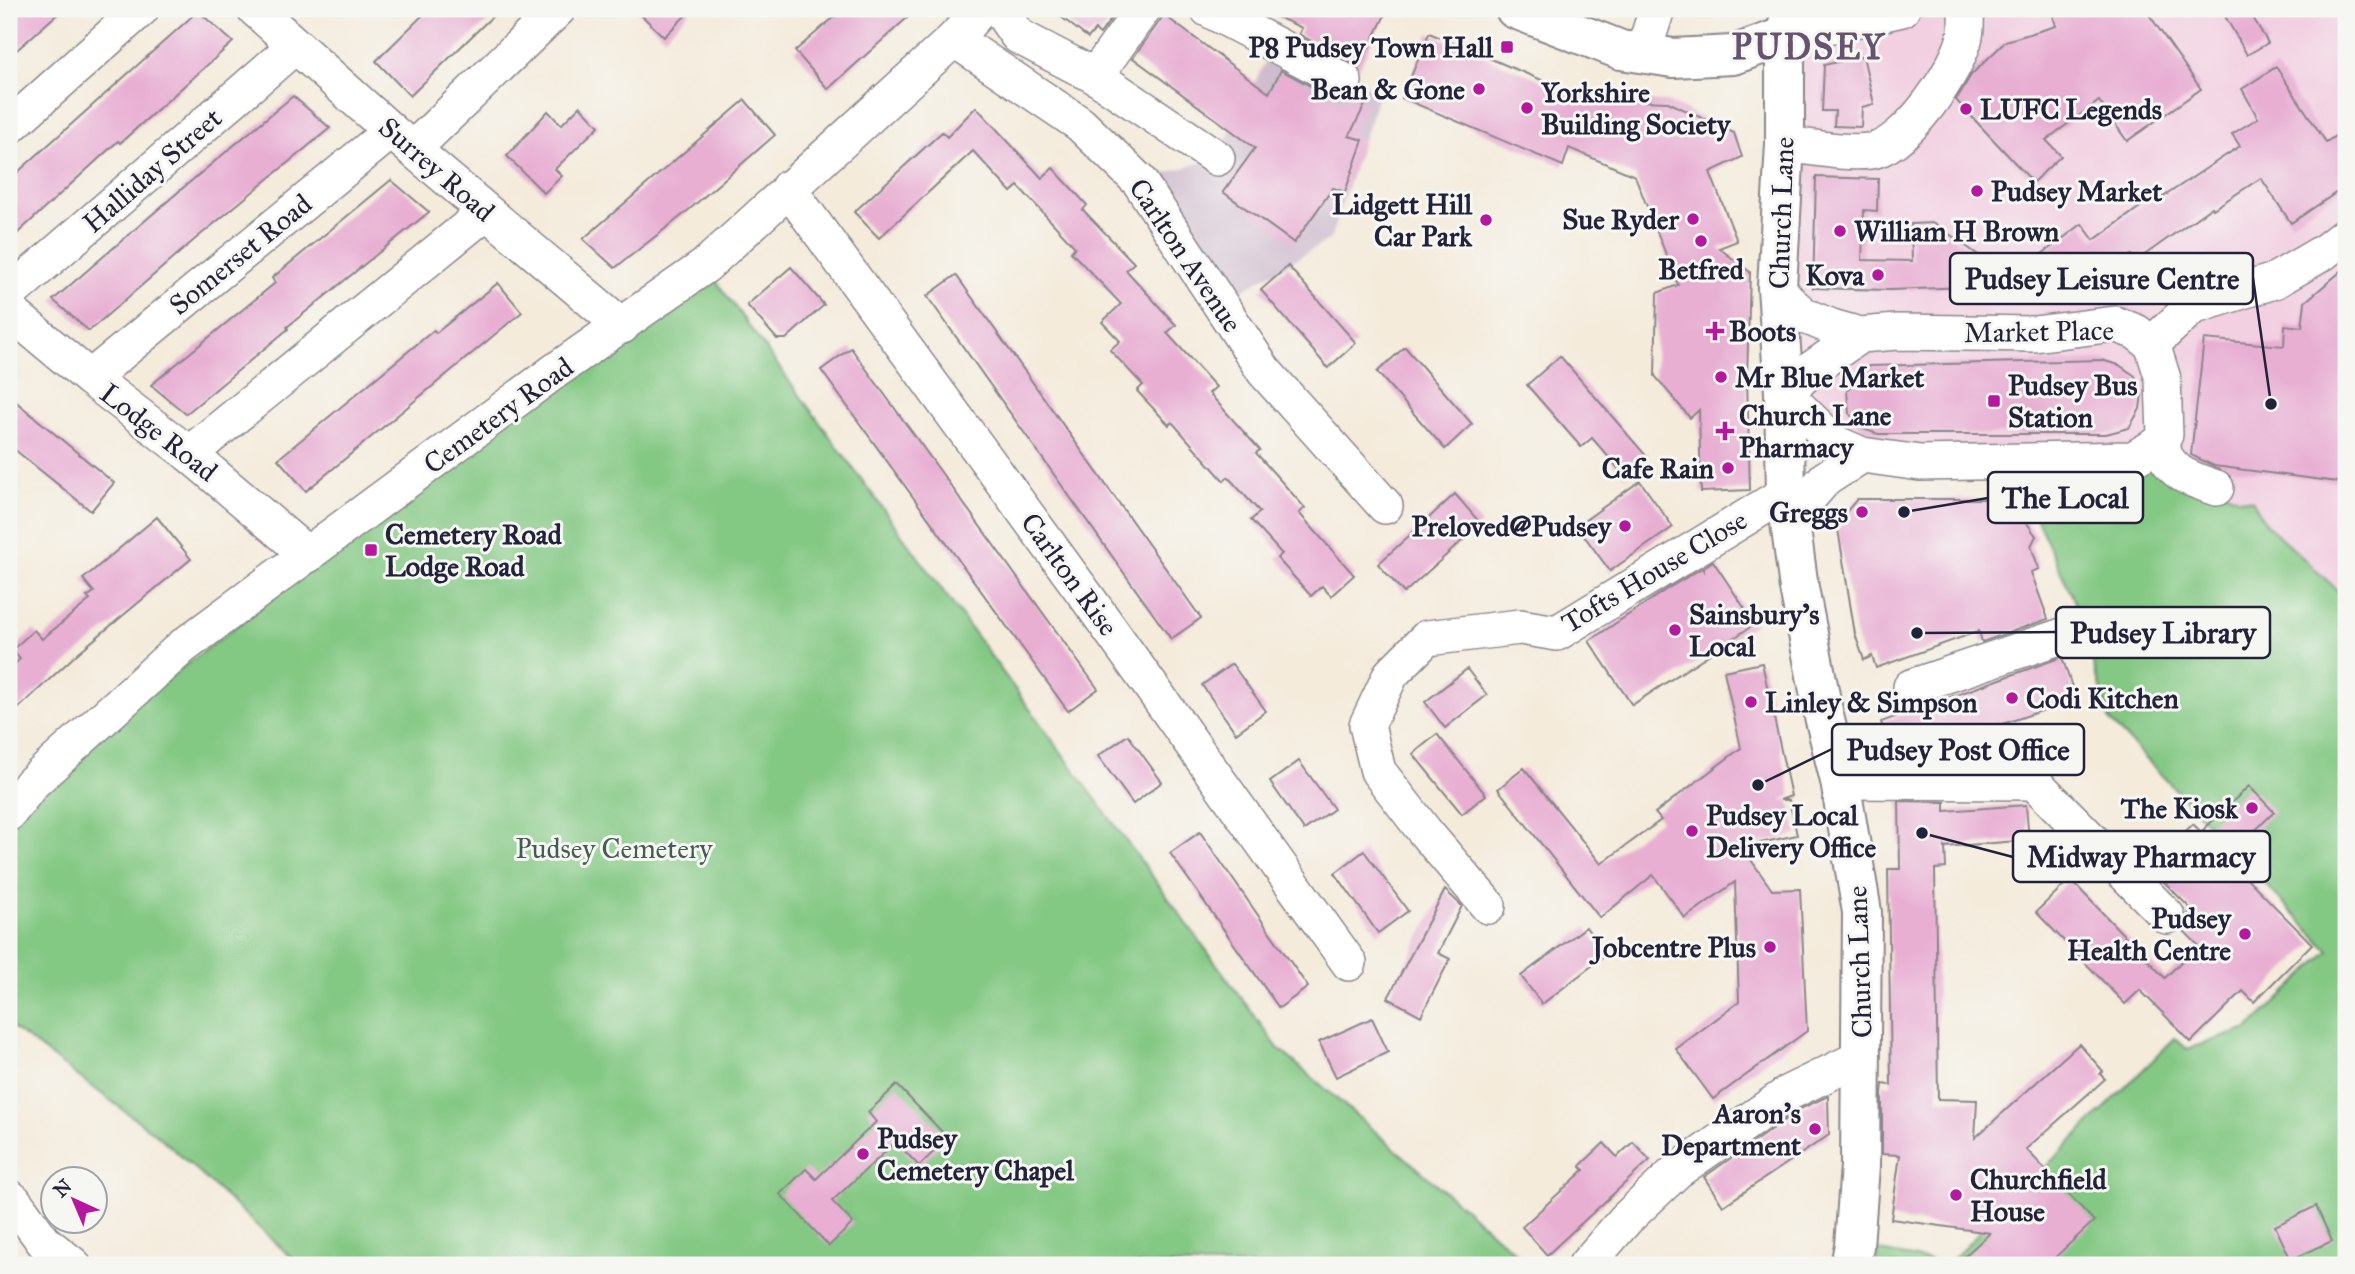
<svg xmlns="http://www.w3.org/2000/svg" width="2355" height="1274" font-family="'IM FELL Great Primer',serif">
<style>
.built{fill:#f2cfe1}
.industrial{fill:#cfbdcf}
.green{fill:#83c883;stroke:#52755f;stroke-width:2}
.building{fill:#e8afd3}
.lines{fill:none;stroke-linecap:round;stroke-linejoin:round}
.minor-casing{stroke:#8b868b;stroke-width:38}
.major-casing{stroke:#8b868b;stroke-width:42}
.minor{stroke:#fff;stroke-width:35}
.major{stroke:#fff;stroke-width:38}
.poi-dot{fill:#b5179e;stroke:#f6f6f2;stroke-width:2.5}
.labels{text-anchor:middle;stroke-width:6;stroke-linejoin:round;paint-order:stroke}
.poi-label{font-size:28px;font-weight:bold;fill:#22223b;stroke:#f6f6f2;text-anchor:start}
.street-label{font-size:28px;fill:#22223b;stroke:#f6f6f2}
.park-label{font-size:28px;fill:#445c54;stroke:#f6f6f2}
.district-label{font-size:35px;font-weight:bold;letter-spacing:2px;fill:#675370;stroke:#f6f6f2}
.leader{fill:none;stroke:#22223b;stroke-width:2.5}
.callout-dot{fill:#22223b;stroke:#f6f6f2;stroke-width:2.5}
.callout{fill:#f6f6f2;stroke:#22223b;stroke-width:2.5}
.callout-label{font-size:30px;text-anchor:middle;font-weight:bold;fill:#22223b}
</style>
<rect width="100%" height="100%" fill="#f6f6f2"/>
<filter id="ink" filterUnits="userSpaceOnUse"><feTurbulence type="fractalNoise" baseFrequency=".0143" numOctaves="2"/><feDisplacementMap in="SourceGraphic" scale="14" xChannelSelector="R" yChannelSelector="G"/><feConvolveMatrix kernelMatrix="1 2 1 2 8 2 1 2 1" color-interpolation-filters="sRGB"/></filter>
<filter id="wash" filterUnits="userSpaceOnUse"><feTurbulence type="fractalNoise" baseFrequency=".00686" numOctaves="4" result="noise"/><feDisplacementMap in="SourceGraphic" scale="28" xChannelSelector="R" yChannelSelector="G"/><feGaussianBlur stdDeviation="1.57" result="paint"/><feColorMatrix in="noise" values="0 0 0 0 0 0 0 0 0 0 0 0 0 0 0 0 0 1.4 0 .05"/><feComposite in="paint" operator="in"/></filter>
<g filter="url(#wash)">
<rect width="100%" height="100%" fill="#f4ebdb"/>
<!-- built -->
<polygon class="built" points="1792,9 2346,9 2346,598 2266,524 2252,500 2238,498 2184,477 1920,463 1805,415 1777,287"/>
<!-- industrial -->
<polygon class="industrial" points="1274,44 1344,81 1380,90 1330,239 1220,303 1139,181 1217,158"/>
<!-- green -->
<g class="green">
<polygon points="705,266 1278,1048 1530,1265 300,1265 161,1138 9,1025 9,813 32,783"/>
<polygon points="2133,459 2216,488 2238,498 2252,500 2266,524 2346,598 2346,1265 1876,1265 1879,1251 1948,1264 2175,1038 2187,1049 2248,1029 2329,951 2110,721 2074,600 2026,496 2042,492 2073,479 2124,481"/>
</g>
<g id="blocks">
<!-- building -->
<g class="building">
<polygon points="9,9 63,9 9,57"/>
<polygon points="429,9 500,9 410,96 376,61"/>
<polygon points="635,9 692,9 664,37"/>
<polygon points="843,9 917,9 828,89 795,51"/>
<polygon points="1051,9 1118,9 1100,34 1095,30 1088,38"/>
<polygon points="1260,9 1388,9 1359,68 1299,34 1302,28"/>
<polygon points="2051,9 2145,9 2201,89 2127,141 2099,101 2046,140 2061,156 2033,182 1956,100 1971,75 2006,41 2056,26"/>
<polygon points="2221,9 2248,9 2268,43 2247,55"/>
<polygon points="198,11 233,42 120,143 118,141 9,241 9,180"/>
<polygon points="1164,15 1269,93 1281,70 1335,99 1344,101 1353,99 1365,105 1349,136 1363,140 1345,192 1333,188 1294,243 1223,192 1255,148 1133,58"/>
<polygon points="1429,33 1587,99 1668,102 1734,133 1742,157 1710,172 1737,241 1719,248 1750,272 1747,378 1750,490 1701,492 1699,410 1690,418 1655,376 1657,293 1678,285 1635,176 1569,148 1563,166 1402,98"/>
<polygon points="1863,56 1874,104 1862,107 1861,127 1834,126 1835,111 1822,111 1824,65"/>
<polygon points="2276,67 2326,142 2346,129 2346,186 2291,223 2261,178 2213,209 2212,207 2136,261 2131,255 2114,267 2109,261 2077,285 2045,284 2030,263 2082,224 2094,240 2154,197 2157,201 2240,146 2232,134 2258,118 2242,89"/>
<polygon points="293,96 330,128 193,241 89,331 53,300 184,187"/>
<polygon points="745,100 775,135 684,214 615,268 583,239"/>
<polygon points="580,106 599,126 555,169 562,176 544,193 507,156 548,111 561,125"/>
<polygon points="976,107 1042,178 1053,168 1087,205 1083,210 1134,263 1126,270 1176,325 1167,333 1216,387 1209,393 1260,450 1256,453 1305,508 1299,513 1354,575 1331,596 1322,586 1311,596 1277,558 1282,554 1251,520 1260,512 1228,477 1224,481 1172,422 1169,425 1137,391 1143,385 1110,350 1120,341 1102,322 1121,304 1071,252 1075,247 1018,186 1011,192 973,151 879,238 854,212 942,132 947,137"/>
<polygon points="1816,177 1878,179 1877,211 1864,210 1862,260 1912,261 1911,224 1934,223 1992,265 1993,286 1890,290 1813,288"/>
<polygon points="391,180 429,212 287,327 288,329 186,414 151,385 275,283 272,278"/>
<polygon points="1288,266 1356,343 1328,368 1261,290"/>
<polygon points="791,267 824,305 786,339 777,339 747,305"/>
<polygon points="2346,267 2346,483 2214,466 2191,455 2204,339 2284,346 2285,325 2302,327 2305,302"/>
<polygon points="956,275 1201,618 1171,639 927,296"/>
<polygon points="498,283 522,312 306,491 278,459 434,330 436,333"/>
<polygon points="1405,347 1472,424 1445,449 1377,372"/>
<polygon points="851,348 1098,689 1068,711 821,370"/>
<polygon points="1560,356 1647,457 1625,476 1592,438 1581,447 1527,385"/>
<polygon points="2101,360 2119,365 2135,376 2142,394 2140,409 2129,428 2106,434 1878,434 1863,429 1849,413 1847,391 1857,375 1869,366"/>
<polygon points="9,396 114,483 91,511 9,445"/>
<polygon points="1640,481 1673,527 1610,571 1577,526"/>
<polygon points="1455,494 1481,524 1404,593 1378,564"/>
<polygon points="1857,499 2010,499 2036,536 2031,546 2039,569 2031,572 2048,619 1982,642 1979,631 1876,668 1872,656 1864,660 1855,634 1837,523"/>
<polygon points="157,517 191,559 79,652 9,717 9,669 20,659 12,650 34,630 42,639 90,600 87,597 94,592 83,579"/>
<polygon points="1713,561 1755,624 1632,705 1589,641 1667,589 1702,568 1704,571 1704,567"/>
<polygon points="2062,657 2076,699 1894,761 1881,722"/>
<polygon points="1762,663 1791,796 1780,800 1789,800 1797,835 1742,847 1772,890 1800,889 1807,1031 1713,1099 1676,1049 1739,1002 1735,882 1685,918 1653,875 1600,918 1498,789 1524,768 1601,864 1661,820 1655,813 1741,748 1724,671"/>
<polygon points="1232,664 1266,711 1236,733 1202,685"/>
<polygon points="1467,669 1487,695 1445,728 1425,702"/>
<polygon points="1437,734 1486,795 1462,814 1413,754"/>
<polygon points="1128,735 1162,782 1133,804 1098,756"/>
<polygon points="1299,761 1334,809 1304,830 1270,782"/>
<polygon points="2249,786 2274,812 2227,858 2312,944 2254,1002 2243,991 2191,1042 2140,990 2125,1004 2036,912 2070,879 2165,978 2198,945 2182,929 2187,915 2192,910 2149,867 2193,824 2201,832"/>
<polygon points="1899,801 1945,802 1945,811 2026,805 2029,840 1945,847 1946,868 1935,869 1938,1099 1977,1100 1975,1138 2079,1044 2103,1071 2100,1074 2105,1079 2026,1149 2094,1221 2047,1265 1955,1265 1990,1233 1891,1219 1900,1155 1882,1154 1882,1093 1883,1084 1891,1085 1888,869 1900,869"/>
<polygon points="1200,832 1308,987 1279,1008 1170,853"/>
<polygon points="1364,851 1408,911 1378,933 1335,873"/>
<polygon points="1445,890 1462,906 1438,953 1450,959 1421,1016 1388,998"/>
<polygon points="1586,927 1606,955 1542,1004 1521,976"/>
<polygon points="1372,1018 1388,1052 1336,1077 1319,1042"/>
<polygon points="897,1085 948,1138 919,1166 896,1142 832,1201 853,1223 829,1246 780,1194 806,1169 816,1179 876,1122 868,1112"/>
<polygon points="1828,1096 1829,1135 1723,1206 1704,1177 1800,1109"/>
<polygon points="1633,1142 1650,1160 1547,1255 1522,1227 1584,1170 1580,1166 1604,1143 1617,1157"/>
<polygon points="2316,1206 2332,1241 2291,1260 2275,1226"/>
</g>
</g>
</g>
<g filter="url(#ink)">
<use href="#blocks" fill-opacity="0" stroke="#8b868b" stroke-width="2"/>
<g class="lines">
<defs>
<g id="minor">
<polyline points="255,9 391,131 622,326"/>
<polyline points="999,9 1018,36 1095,76 1217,158"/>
<polyline points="1208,9 1344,81"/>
<polyline points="1785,36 1902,9"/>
<polyline points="954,39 1080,124 1139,181 1264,371 1385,506"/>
<polyline points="1643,53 1657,9"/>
<polyline points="1095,76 1143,9"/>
<polyline points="9,127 141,9"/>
<path d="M 1785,144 C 1812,147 1843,154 1870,151 C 1905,148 1959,68 1965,36 C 1967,27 1966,17 1966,9"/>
<polyline points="413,149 558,9"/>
<polyline points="788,188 1089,600 1349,963"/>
<polyline points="1777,287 1790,303 1805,316 1832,327 1860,335 1897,332 2034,334 2115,324 2136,332 2152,344 2163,379 2165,435 2159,444 2133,459 1920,463 1862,455 1835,443 1784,393 1813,368 1860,335"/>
<polyline points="9,294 295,46"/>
<polyline points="9,311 90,378 189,454 308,555"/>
<polyline points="2152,344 2192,307 2274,281 2324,252 2346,235"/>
<polyline points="90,378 391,131"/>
<path d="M 2159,444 C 2172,475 2186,477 2216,488"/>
<polyline points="189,454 486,212"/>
<polyline points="1790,527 1811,495 1825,479 1862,455"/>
<polyline points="1911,687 2068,634"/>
<polyline points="1840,781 2034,782 2167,916"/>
<polyline points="9,813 32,783 182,647 555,371 705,266 954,39 981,9"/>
<polyline points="1488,906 1425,832 1378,771 1367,725 1391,674 1427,638 1520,627 1557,633 1786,493"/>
<polyline points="9,1197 14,1201 44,1242 73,1265"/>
<polyline points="1586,1265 1626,1219 1677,1171 1790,1092 1862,1057"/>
</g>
<g id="major">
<polyline points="1515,9 1621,50 1673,58 1733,55 1785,36"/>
<polyline points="1792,9 1785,36 1785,144 1777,287 1784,393 1786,493 1799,588 1824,716 1840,781 1862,912 1860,1166 1854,1246 1850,1265"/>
</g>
</defs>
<!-- minor casing -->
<use href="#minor" class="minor-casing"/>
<!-- major casing -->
<use href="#major" class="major-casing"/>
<!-- minor -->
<use href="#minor" class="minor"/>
<!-- major -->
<use href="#major" class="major"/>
</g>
</g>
<!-- markers -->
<g class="poi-dot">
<rect x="1500" y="40" width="14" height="14" rx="3.5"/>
<circle cx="1479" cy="89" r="7"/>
<circle cx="1527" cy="108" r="7"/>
<circle cx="1966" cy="109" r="7"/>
<circle cx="1977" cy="191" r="7"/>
<circle cx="1693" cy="219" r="7"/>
<circle cx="1486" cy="220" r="7"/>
<circle cx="1840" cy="231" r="7"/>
<circle cx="1701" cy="241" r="7"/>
<circle cx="1878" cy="275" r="7"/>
<path d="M1711.5 320.5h7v7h7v7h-7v7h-7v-7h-7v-7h7z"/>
<circle cx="1721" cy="377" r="7"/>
<rect x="1987" y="394" width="14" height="14" rx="3.5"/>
<path d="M1721.5 420.5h7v7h7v7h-7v7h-7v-7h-7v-7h7z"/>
<circle cx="1728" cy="468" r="7"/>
<circle cx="1862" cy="512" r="7"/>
<circle cx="1625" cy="526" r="7"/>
<rect x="364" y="543" width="14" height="14" rx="3.5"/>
<circle cx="1675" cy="630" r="7"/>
<circle cx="2012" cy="698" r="7"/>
<circle cx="1751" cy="702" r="7"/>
<circle cx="2252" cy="808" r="7"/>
<circle cx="1692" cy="831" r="7"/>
<circle cx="2245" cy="934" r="7"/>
<circle cx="1770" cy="947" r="7"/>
<circle cx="1815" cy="1129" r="7"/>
<circle cx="863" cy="1154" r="7"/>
<circle cx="1956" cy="1195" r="7"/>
</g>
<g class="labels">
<!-- poi labels -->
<g class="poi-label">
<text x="1493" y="57" text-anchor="end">P8 Pudsey Town Hall</text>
<text x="1465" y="99" text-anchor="end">Bean &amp; Gone</text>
<text x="1541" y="102">Yorkshire<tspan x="1541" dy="32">Building Society</tspan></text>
<text x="1980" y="119">LUFC Legends</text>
<text x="1991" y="201">Pudsey Market</text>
<text x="1472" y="214" text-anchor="end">Lidgett Hill<tspan x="1472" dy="32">Car Park</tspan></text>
<text x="1679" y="229" text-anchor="end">Sue Ryder</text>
<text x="1854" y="241">William H Brown</text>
<text x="1701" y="279" text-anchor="middle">Betfred</text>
<text x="1864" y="285" text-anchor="end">Kova</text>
<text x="1729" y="341">Boots</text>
<text x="1735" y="387">Mr Blue Market</text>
<text x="2008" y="395">Pudsey Bus<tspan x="2008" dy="32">Station</tspan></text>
<text x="1739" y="425">Church Lane<tspan x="1739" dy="32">Pharmacy</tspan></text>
<text x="1714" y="478" text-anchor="end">Cafe Rain</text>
<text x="1848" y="522" text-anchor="end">Greggs</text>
<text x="1611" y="536" text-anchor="end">Preloved@Pudsey</text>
<text x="385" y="544">Cemetery Road<tspan x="385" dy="32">Lodge Road</tspan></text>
<text x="1689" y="624">Sainsbury's<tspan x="1689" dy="32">Local</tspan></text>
<text x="2026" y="708">Codi Kitchen</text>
<text x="1765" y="712">Linley &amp; Simpson</text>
<text x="2238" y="818" text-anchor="end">The Kiosk</text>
<text x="1706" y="825">Pudsey Local<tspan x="1706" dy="32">Delivery Office</tspan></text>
<text x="2231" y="928" text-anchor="end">Pudsey<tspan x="2231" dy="32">Health Centre</tspan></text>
<text x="1756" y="957" text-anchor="end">Jobcentre Plus</text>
<text x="1801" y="1123" text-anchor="end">Aaron's<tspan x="1801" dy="32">Department</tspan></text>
<text x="877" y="1148">Pudsey<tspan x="877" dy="32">Cemetery Chapel</tspan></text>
<text x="1970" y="1189">Churchfield<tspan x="1970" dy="32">House</tspan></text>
</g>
<!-- street labels -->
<g class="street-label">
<text transform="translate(437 169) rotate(41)" y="10">Surrey Road</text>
<text transform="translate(152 170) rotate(-41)" y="10">Halliday Street</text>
<text transform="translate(1781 213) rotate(-88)" y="10">Church Lane</text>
<text transform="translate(240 254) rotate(-39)" y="10">Somerset Road</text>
<text transform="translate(1186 255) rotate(56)" y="10">Carlton Avenue</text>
<text transform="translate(2039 331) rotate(-1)" y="10">Market Place</text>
<text transform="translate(498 415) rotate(-36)" y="10">Cemetery Road</text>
<text transform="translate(159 432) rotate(38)" y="10">Lodge Road</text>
<text transform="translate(1654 571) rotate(-31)" y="10">Tofts House Close</text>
<text transform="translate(1070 574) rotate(54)" y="10">Carlton Rise</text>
<text transform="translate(1859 962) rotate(-92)" y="10">Church Lane</text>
</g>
<!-- park labels -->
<g class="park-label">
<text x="614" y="858">Pudsey Cemetery</text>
</g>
<!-- district labels -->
<g class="district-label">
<text x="1809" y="59">PUDSEY</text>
</g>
</g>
<!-- callouts -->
<path class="leader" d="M2271 404L2253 278M1904 512L1988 498M1917 633L2056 632M1758 785L1832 749M1922 833L2013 857"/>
<g class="callout-dot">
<circle cx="2271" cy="404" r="7"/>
<circle cx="1904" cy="512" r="7"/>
<circle cx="1917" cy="633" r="7"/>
<circle cx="1758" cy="785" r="7"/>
<circle cx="1922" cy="833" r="7"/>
</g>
<g class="callout">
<rect x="1950" y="253" width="303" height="51" rx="7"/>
<rect x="1988" y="472" width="155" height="51" rx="7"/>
<rect x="2056" y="607" width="214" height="51" rx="7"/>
<rect x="1832" y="724" width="252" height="51" rx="7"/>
<rect x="2013" y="831" width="257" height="51" rx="7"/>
</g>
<g class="callout-label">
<text x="2102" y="289">Pudsey Leisure Centre</text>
<text x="2065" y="508">The Local</text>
<text x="2163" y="643">Pudsey Library</text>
<text x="1958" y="760">Pudsey Post Office</text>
<text x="2141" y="867">Midway Pharmacy</text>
</g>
<!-- margin -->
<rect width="2355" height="1274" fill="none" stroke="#f6f6f2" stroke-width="35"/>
<!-- north arrow -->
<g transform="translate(74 1200) rotate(316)"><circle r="33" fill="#f6f6f2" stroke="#a1a1a9" stroke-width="2"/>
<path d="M0-5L12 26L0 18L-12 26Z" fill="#b5179e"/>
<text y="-10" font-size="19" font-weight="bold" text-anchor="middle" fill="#22223b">N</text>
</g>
</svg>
